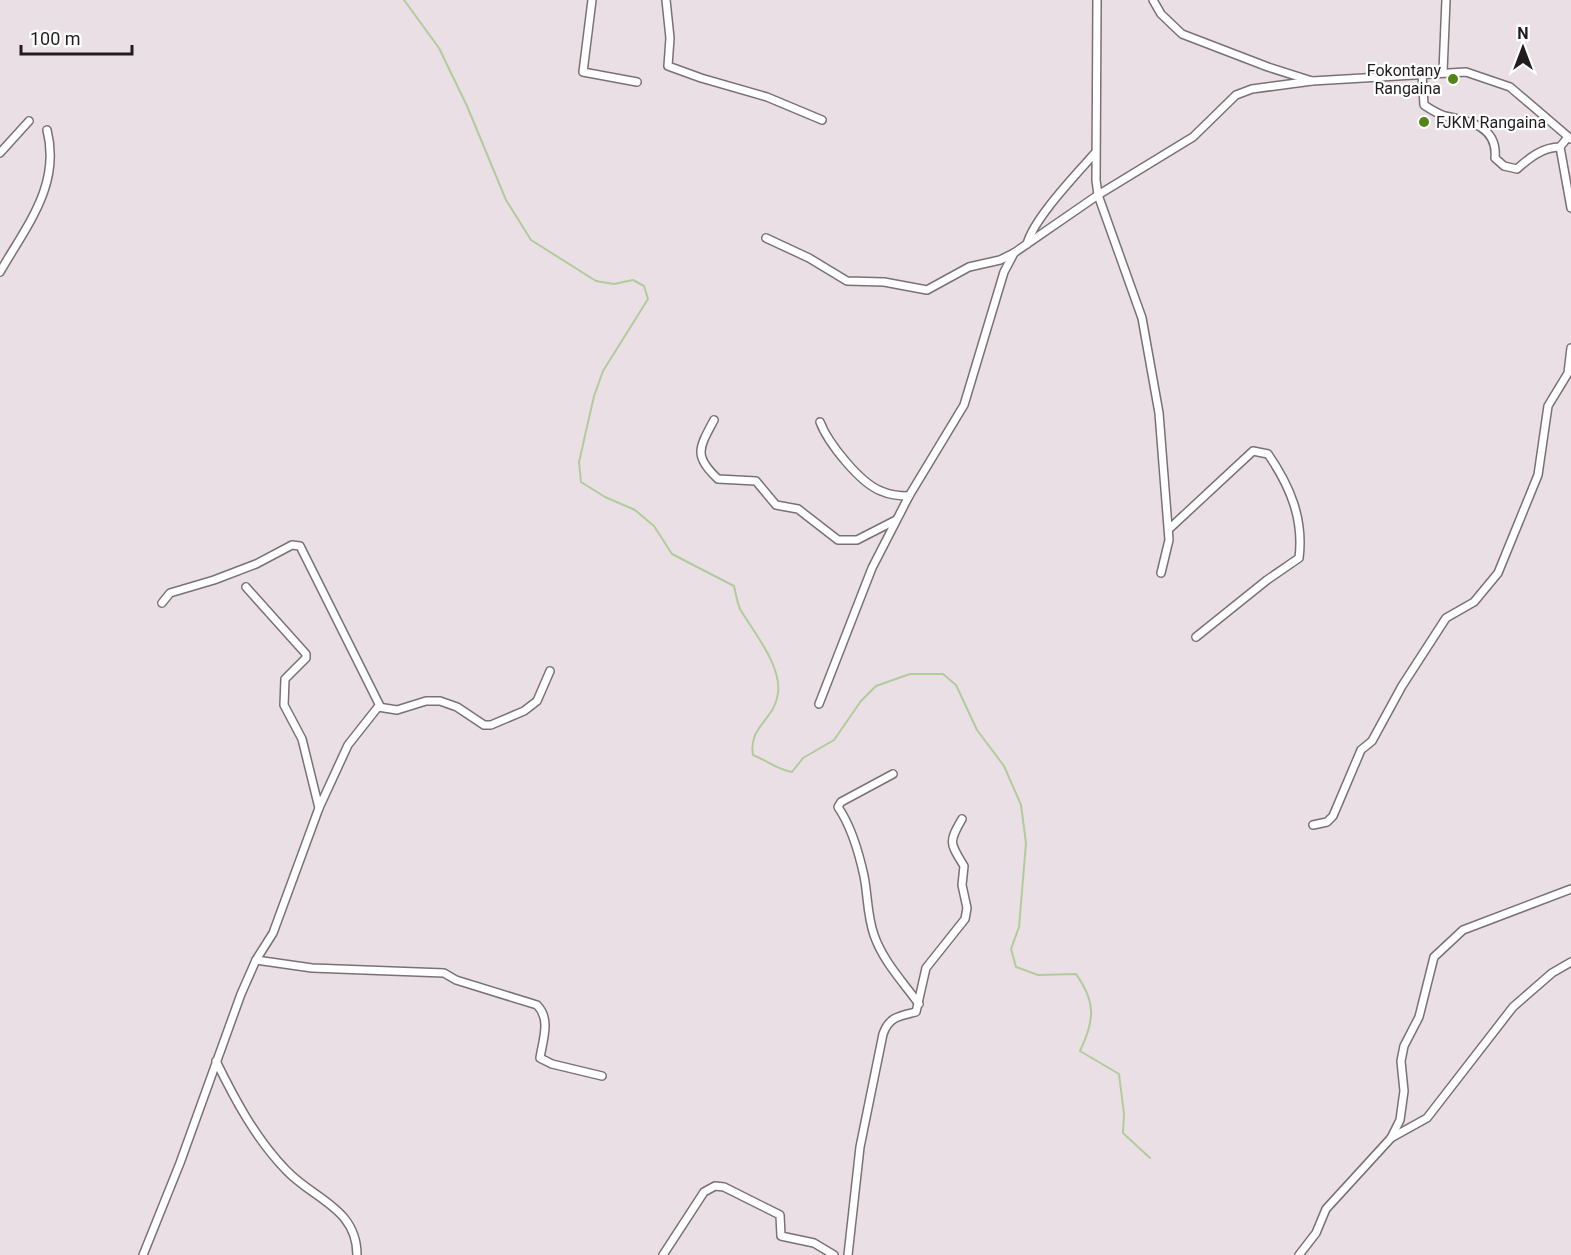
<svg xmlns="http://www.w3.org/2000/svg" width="1571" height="1255" font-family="Roboto,sans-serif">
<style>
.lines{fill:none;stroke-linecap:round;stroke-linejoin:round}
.stream{stroke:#b1cc9c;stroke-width:2}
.street-casing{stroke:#7a7176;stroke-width:10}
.street{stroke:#fff;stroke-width:7}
.poi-dot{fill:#538417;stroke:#fff;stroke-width:2}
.labels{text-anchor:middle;stroke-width:4.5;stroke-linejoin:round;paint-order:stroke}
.poi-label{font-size:16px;fill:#211d1f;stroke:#fff;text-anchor:end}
</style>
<rect width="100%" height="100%" fill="#eadfe4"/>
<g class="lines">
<!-- stream -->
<path class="stream" d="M 404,0 L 439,48 L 467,106 L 506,200 L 531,240 L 596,281 L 614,284 L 633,280 L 644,286 L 648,299 L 603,371 L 594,396 L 579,462 L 581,482 L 605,497 L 635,510 L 654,526 L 672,554 L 734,586 C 736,594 737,602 740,609 C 753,631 782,666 778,693 C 775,720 748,726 753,755 C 766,760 778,770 792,772 L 803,758 L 834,740 L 861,701 L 876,686 L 910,674 L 943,674 L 956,685 L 977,730 L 1004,766 L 1021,805 L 1026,843 L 1019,927 L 1011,949 L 1016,967 L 1038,975 L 1076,974 C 1096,1002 1095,1020 1080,1051 L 1119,1074 L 1124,1114 L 1123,1133 L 1150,1158"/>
<defs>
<g id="street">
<polyline points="592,0 583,72 637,82"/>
<polyline points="666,0 670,38 668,66 701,78 767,97 822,120"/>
<polyline points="1097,0 1096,180 1098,195 1142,318 1159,413 1169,540 1161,573"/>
<polyline points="1153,0 1161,14 1182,34 1268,67 1312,81 1466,72 1510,87 1571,139"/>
<polyline points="1443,72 1446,0"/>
<path d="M 1422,74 L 1424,105 C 1430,109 1438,114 1445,116 C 1469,121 1498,126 1495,158 L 1504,166 L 1517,169 C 1529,158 1543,147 1560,147"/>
<polyline points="1568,137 1560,147 1571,208"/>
<polyline points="0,153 29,121"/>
<polyline points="766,238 809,258 847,281 884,282 927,290 969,267 1000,260 1014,253"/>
<path d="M 1027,244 C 1034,218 1076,175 1094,154"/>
<path d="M 0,272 C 27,225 61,185 47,130"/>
<path d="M 714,420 C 699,448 693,456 718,479 L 756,481 L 776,505 L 798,509 L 838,540 L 857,540 L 896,520"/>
<path d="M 820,422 C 828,443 860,483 881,491 C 890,495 899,496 909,496"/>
<path d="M 1169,529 L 1253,451 L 1268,454 C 1290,486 1304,519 1299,558 L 1267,580 L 1196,637"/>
<polyline points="162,603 170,593 214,580 256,564 292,545 300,546 380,706"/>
<polyline points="819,704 872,568 909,496 964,405 1004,272 1014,253 1098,195 1193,137 1236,95 1252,89 1312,81"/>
<path d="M 893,774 L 841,802 L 838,807 C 851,826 859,853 864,876 C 868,896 867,915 874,935 C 883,961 903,982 919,1004"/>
<polyline points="319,808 348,745 378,707 397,710 426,701 440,701 457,707 484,725 491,725 524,711 537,701 550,671"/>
<polyline points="1313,825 1327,822 1333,816 1361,750 1372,741 1402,686 1446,618 1474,602 1498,573 1538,475 1548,406 1568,373 1571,348"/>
<path d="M 256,960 L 312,968 L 444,973 L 456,980 L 537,1005 C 551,1019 543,1039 540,1058 L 552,1064 L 602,1076"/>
<path d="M 216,1061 C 235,1100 256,1139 286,1170 C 313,1199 357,1208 357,1255"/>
<polyline points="1391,1138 1427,1118 1513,1007 1552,973 1571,962"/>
<polyline points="143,1255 180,1163 241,994 256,960 273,933 319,808 302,739 284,705 285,679 306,658 306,654 246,587"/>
<polyline points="663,1255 704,1192 715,1186 724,1187 780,1215 781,1236 814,1243 834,1255"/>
<path d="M 848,1255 L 860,1147 L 883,1034 C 889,1017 899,1016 916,1012 L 926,968 L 965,919 L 967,908 L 962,885 L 964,866 C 950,843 948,843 962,819"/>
<polyline points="1299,1255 1316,1233 1326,1209 1391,1138 1400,1120 1404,1091 1401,1061 1404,1046 1419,1017 1434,957 1463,930 1571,889"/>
</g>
</defs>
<!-- street casing -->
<use href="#street" class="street-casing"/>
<!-- street -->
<use href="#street" class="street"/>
</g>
<!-- markers -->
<g class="poi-dot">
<circle cx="1453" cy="79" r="6"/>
<circle cx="1424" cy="122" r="6"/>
</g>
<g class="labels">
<!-- poi labels -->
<g class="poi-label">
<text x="1441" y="76">Fokontany<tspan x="1441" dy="18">Rangaina</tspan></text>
<text x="1436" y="128" text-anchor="start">FJKM Rangaina</text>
</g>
</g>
<!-- north arrow -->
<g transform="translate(1523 48)" stroke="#ffffff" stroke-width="4.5" paint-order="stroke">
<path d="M0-4.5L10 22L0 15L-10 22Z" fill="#211d1f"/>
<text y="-9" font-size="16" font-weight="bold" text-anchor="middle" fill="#211d1f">N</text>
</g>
<!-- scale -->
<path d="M21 45v9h111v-9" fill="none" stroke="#211d1f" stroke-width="3"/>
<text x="30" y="45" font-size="18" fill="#211d1f" stroke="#ffffff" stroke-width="4.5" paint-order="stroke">100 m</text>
</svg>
